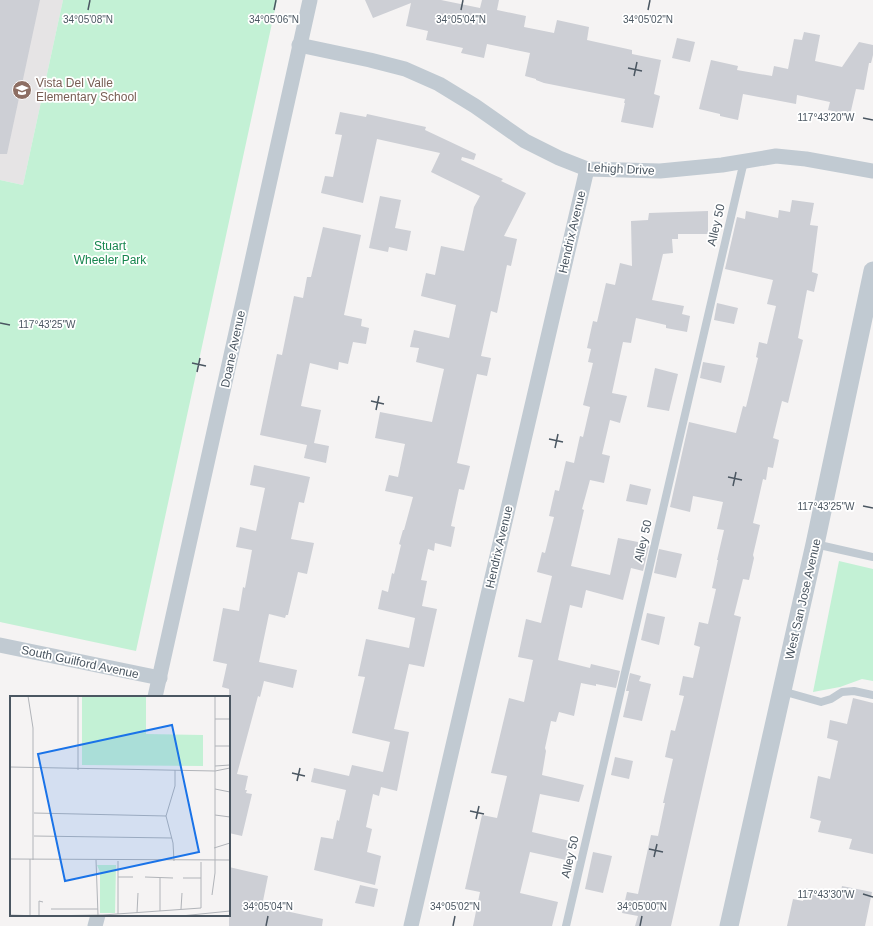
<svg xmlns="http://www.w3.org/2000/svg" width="873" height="926" font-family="Helvetica,sans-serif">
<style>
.education{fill:#e6e4e5}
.green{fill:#c3f1d5}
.building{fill:#cdcfd5}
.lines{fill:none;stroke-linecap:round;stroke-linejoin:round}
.service{stroke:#c1cad2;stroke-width:8}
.minor{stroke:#c1cad2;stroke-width:15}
.tertiary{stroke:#c1cad2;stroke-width:19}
.ticks{fill:none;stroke:#4a5661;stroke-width:1.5}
.labels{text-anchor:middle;stroke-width:3.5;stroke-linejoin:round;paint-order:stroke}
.education-label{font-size:12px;fill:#785e54;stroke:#fff;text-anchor:start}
.street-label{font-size:12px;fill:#4a5661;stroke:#fff}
.park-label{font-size:12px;fill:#17864f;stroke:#fff}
.inset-road{fill:none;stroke:#b1b4b9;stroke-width:1}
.view{fill:#1a73e8;fill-opacity:0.15;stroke:#1a73e8;stroke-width:2}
.inset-edge{fill:none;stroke:#4a5661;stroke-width:2}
.ticks-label{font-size:10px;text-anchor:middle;fill:#4a5661;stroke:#fff;stroke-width:3.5;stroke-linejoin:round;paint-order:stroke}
</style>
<rect width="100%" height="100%" fill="#f5f3f3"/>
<!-- education -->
<polygon class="education" points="0,0 63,0 23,185 0,180"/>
<!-- green -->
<g class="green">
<polygon points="63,0 277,0 136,651 0,622 0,180 23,185"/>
<polygon points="839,561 873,569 873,681 862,679 840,687 813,692"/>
</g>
<!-- building -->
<g class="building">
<polygon points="0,0 40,0 7,154 0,154"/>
<polygon points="365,0 441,0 480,8 482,0 499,0 497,10 526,16 524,27 554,33 557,20 589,27 587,40 632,50 632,54 661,60 654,94 660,96 653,128 621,122 625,103 624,103 625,99 544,83 536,80 536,79 525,76 530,53 487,44 484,58 461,53 463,48 426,40 428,31 406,26 411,3 373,18"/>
<polygon points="804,32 820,35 815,61 842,67 859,42 873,45 873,55 871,63 869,63 864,90 856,89 850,115 828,110 830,102 797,95 796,104 743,94 738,120 720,116 720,114 699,109 711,60 738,66 737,70 772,76 774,66 788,69 794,39 802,40"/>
<polygon points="677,38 695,42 690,62 672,58"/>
<polygon points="340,112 366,117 367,114 426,127 425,130 476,154 474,160 462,157 461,160 503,179 501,181 526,193 504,236 517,239 511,266 507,265 497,313 491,311 481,356 491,358 487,376 477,374 457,463 470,466 464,490 459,489 451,526 455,527 451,547 435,543 434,551 428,549 421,580 427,581 422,606 437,609 424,667 409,664 394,729 409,732 397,791 381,787 379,796 373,794 366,827 372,829 367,852 381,856 375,885 314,870 321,837 333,839 337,820 339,821 346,790 311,782 314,768 349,776 352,765 383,772 390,742 352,733 365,677 358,676 366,639 409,648 415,618 378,609 382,590 388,592 392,573 394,574 401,545 399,544 403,530 404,530 413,497 385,491 389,475 398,477 405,444 375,438 380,412 432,422 444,369 416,362 419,348 410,347 414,330 449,338 456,305 421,296 426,273 435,275 441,246 464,251 474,207 480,196 431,172 440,153 377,139 363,203 321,193 325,176 333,177 342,135 335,134"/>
<polygon points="380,196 401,200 395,228 411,231 407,251 389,247 388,252 369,248"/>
<polygon points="792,200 814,203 810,225 818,226 812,272 818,274 814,292 807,290 798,338 803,340 788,403 782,401 773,438 779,440 773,468 768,467 766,480 763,479 753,523 760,525 753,555 754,558 749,580 743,579 734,615 741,617 671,926 635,926 638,916 622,913 627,892 638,894 651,835 658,836 665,803 663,803 673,759 665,757 671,730 675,731 684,696 679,695 683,676 693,678 700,647 694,645 699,622 708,624 716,589 712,588 718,560 717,560 724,530 717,529 723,502 693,496 690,512 670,507 689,422 736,433 743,406 746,407 758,358 756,357 759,342 767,344 776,306 767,304 773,280 725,269 737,217 745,219 746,211 778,218 779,210 790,212"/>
<polygon points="708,211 708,234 678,234 678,239 672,239 673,253 663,254 652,300 684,306 682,314 690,316 687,332 666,328 666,325 636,318 631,343 623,342 612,393 627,396 620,423 610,420 602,454 610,456 604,483 590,480 582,509 584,510 571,566 610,575 618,538 638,542 638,544 649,546 643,571 631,568 623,600 586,590 582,608 570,605 558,660 590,668 591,664 620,671 616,688 596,684 596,686 581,683 574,716 559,712 556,722 551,721 545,748 546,751 542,775 584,785 579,802 540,794 532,832 570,841 566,860 530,852 520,893 558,902 552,926 473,926 480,892 465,889 482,815 497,818 507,776 491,773 509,698 524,702 533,660 518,657 526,619 541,623 552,576 537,572 542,552 545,553 554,517 549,516 555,490 559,491 566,461 574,463 580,436 583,437 590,407 583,405 593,363 588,362 591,349 587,348 593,321 597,322 606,283 615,285 620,263 632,266 631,221 648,220 649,213"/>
<polygon points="323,227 361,235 344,315 362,319 361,326 369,328 366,344 353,342 348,364 339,362 338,370 310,363 301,406 321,410 314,443 329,446 326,463 304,458 307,445 260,435 277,354 282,355 294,296 303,298 307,277 311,277"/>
<polygon points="717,303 738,308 734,324 714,320"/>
<polygon points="703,362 725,366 721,383 700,378"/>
<polygon points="655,368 678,374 669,411 647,407"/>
<polygon points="254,465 310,477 304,503 299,502 291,539 314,543 307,574 298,572 288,615 286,615 285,618 269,614 259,662 297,670 293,688 264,681 260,697 258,696 237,774 248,776 245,790 247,790 246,793 252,794 242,836 229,833 229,689 222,687 227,664 213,661 223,608 239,611 243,587 245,588 252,550 236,547 240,527 256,531 265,488 250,485"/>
<polygon points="630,484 651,489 647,505 626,501"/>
<polygon points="659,549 682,554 676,578 654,573"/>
<polygon points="647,613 665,617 659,645 641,640"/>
<polygon points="630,673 641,676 639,681 651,684 642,721 623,717 629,691 626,691"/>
<polygon points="853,698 873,703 873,854 849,849 852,839 818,832 821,821 810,818 818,776 830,779 838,741 827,738 830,720 847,724"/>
<polygon points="615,757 633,761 629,779 611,775"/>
<polygon points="593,852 612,856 603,893 585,889"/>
<polygon points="229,867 268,876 262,906 323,919 322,926 229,926"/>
<polygon points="360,885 378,889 374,907 355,903"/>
<polygon points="842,886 872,892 865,926 787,926 793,899 803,901 806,888 840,895"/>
</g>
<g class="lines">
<!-- service -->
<g class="service">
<polyline points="815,544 873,557"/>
<polyline points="782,691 821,702 831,699 842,692 854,691 873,695"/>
<polyline points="566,926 744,161"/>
</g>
<!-- minor -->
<g class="minor">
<polyline points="299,45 370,60 405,69 439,84 475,106 525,141 559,158 587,169 660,171 722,165 776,156 806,159 873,171"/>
<polyline points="0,645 160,678"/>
<polyline points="155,697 310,0"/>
<polyline points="95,926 98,915"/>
<polyline points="411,926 587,169"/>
</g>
<!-- tertiary -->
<polyline class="tertiary" points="729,926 815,544 873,271"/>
</g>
<!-- ticks -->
<path class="ticks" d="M 88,10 L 90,0M 274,10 L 276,0M 461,10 L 463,0M 648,10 L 650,0M 628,68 L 642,71M 634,76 L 637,62M 863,118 L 873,120M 0,323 L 10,325M 192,363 L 206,366M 197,372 L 200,358M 371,401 L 384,404M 376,410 L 379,396M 549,439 L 563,442M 555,448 L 558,434M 728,477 L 742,480M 733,486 L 736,472M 863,506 L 873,508M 292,773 L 305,776M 297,781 L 300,768M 470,811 L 484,814M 476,819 L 479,806M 649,849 L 663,852M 654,857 L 657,844M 863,894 L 873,897M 266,926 L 268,916M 453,926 L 455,916M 640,926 L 642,916"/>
<!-- icons -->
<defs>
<symbol id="school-disc" viewBox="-11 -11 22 22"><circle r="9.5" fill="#8d6e63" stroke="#fff"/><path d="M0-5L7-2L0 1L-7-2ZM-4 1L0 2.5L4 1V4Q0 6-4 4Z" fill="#fff"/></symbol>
</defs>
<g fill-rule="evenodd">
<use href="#school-disc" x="11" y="79" width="22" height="22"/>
</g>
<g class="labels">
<!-- education labels -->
<g class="education-label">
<text x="36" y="87">Vista Del Valle<tspan x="36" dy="14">Elementary School</tspan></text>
</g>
<!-- street labels -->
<g class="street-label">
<text transform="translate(621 169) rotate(3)" y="4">Lehigh Drive</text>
<text transform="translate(716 225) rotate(-77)" y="4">Alley 50</text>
<text transform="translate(572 232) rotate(-77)" y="4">Hendrix Avenue</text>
<text transform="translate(233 349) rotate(-78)" y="4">Doane Avenue</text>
<text transform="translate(643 541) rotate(-77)" y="4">Alley 50</text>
<text transform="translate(499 547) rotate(-77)" y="4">Hendrix Avenue</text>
<text transform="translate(803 599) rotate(-77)" y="4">West San Jose Avenue</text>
<text transform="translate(80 662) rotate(12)" y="4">South Guilford Avenue</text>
<text transform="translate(570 857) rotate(-77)" y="4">Alley 50</text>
</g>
<!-- park labels -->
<g class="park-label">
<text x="110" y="250">Stuart<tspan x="110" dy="14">Wheeler Park</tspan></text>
</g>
</g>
<!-- overview -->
<g transform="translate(10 696)">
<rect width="220" height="220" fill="#f5f3f3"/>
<path d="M 72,0 L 136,0 L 136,38 L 193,39 L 193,70 L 72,69 ZM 87,169 L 106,169 L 105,217 L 90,217 L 90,176 Z" fill="#c3f1d5"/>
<path class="inset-road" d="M 18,0 L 23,32 L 23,164M 68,0 L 68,74M 205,23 L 220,23M 205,50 L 220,50M 205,70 L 220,69M 0,71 L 205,75M 205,75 L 220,72M 205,93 L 220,96M 24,117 L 156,120M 205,119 L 220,121M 24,140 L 162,142M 204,152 L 220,147M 0,163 L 220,164M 86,164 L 88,219M 164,165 L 163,147 L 156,120 L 165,90 L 165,74M 108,181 L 123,181M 135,181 L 163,182M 150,182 L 150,215M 173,182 L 191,182M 202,199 L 205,177 L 205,0M 41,213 L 88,213M 171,213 L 172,197M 127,217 L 128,197M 108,218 L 108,165M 0,219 L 28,220M 20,219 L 20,163M 29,220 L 29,205 L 33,206M 30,220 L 93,219 L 191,212 L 191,166M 171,220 L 220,215"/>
<path class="view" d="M 162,29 L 189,156 L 55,185 L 28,58 Z"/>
<rect width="220" height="220" class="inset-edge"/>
</g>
<g class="ticks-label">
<text x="88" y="23">34°05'08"N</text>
<text x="274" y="23">34°05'06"N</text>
<text x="461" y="23">34°05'04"N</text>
<text x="648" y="23">34°05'02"N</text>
<text x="826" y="121">117°43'20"W</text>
<text x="47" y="328">117°43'25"W</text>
<text x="826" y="510">117°43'25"W</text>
<text x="826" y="898">117°43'30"W</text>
<text x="268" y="910">34°05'04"N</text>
<text x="455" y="910">34°05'02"N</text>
<text x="642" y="910">34°05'00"N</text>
</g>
</svg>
